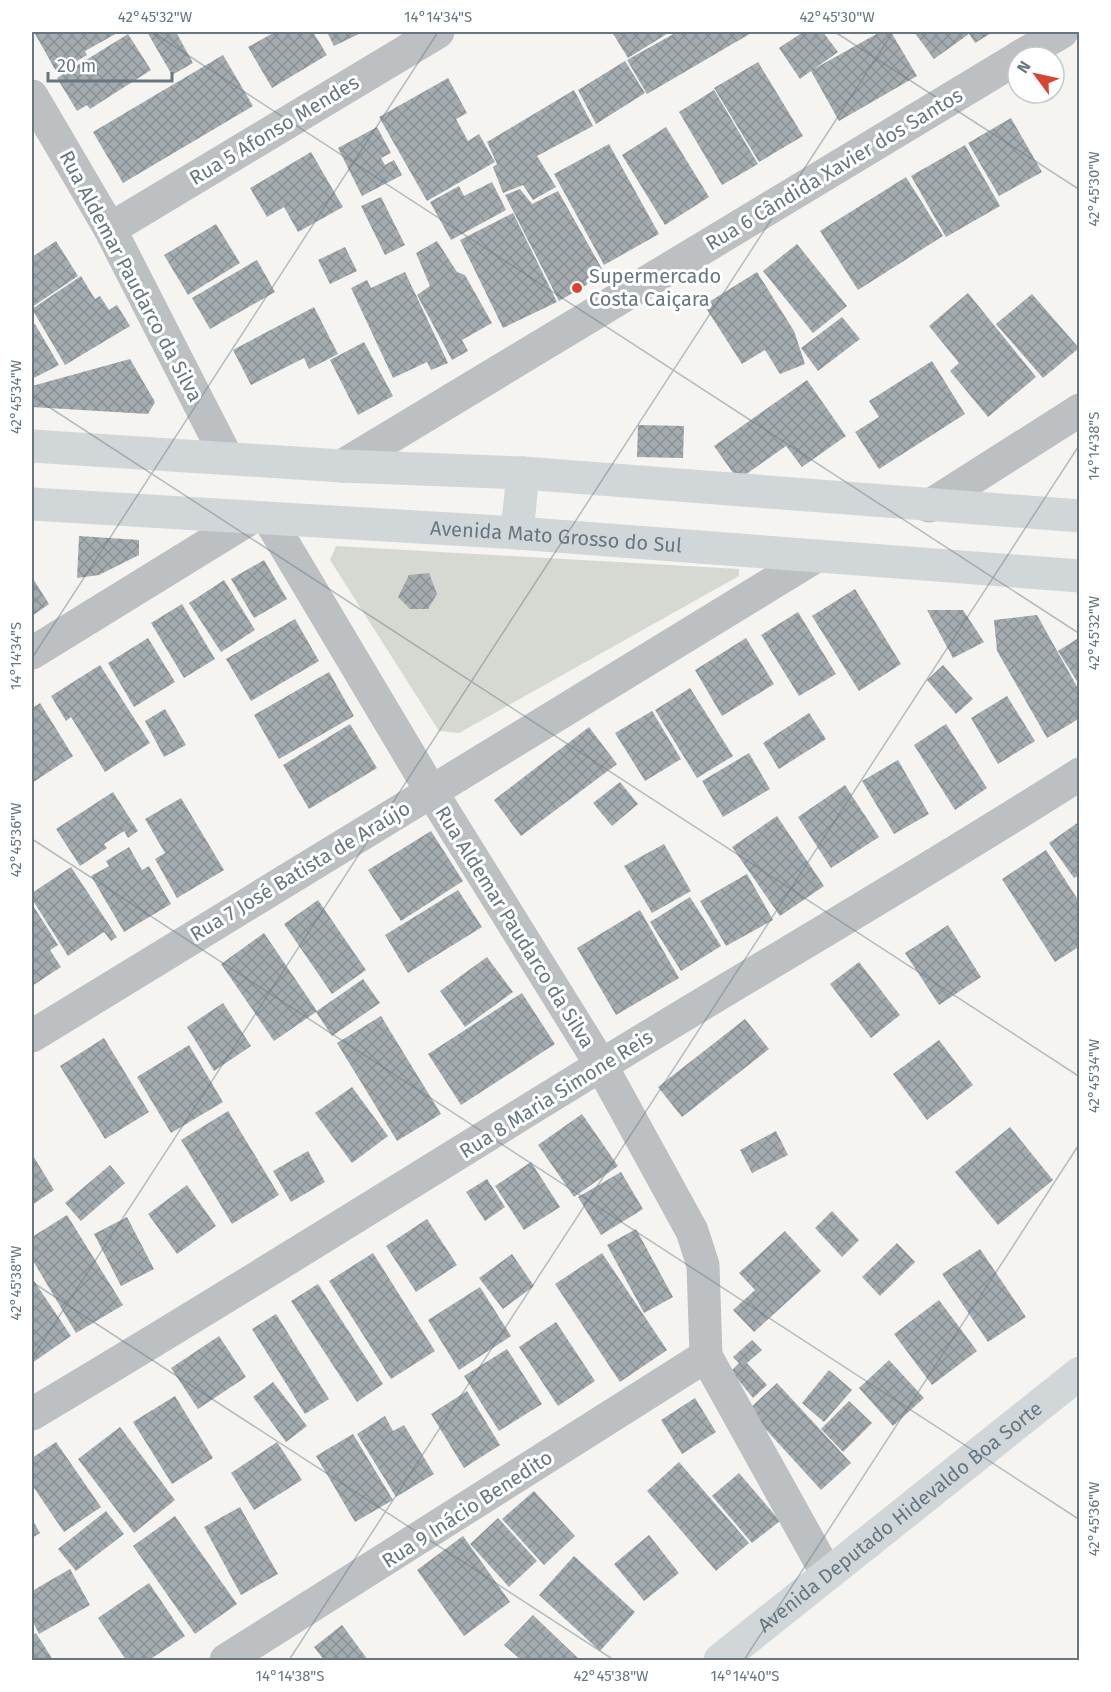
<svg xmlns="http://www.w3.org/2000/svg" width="1111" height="1692" font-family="'Fira Sans',sans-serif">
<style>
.green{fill:#d5d9d1}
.building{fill:url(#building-cross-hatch)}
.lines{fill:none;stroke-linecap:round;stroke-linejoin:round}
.minor{stroke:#bcc0c3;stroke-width:33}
.secondary{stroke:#d1d6d9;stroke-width:33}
.ticks{fill:none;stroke:#667780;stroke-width:1.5;stroke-opacity:0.45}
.poi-dot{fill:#d7442f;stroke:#fff;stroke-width:2}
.labels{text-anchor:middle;stroke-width:6;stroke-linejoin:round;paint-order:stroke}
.street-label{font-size:20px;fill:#667780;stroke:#fff}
.poi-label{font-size:20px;fill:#667780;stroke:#fff;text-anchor:start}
.neatline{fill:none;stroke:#667780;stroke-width:2}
.ticks-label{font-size:15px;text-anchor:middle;fill:#667780}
</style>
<defs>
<pattern id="building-cross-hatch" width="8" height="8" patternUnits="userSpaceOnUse" patternTransform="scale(1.5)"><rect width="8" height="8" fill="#a4acb0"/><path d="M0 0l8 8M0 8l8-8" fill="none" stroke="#899194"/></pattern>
</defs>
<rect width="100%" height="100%" fill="#f5f4f1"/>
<!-- green -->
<polygon class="green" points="336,546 739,569 739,576 459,733 439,731 330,560"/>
<!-- building -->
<g class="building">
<polygon points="34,32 119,32 85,51 87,55 57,73"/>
<polygon points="147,32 176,32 193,63 172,75"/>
<polygon points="275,32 313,32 327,55 272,88 248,47"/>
<polygon points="327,32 363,32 334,46"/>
<polygon points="612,32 670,32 628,58"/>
<polygon points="677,32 753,32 647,94 627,60"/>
<polygon points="803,32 823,32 838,52 814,69 880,32 891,32 917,76 839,121 811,71 800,79 779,48"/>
<polygon points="914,32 967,32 969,34 934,59"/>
<polygon points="968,32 993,32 975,43"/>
<polygon points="128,34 151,70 90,109 87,105 77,111 57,78"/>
<polygon points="223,55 253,106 123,183 93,132"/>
<polygon points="625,61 645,93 596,124 578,90"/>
<polygon points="758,62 803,136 759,162 714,88"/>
<polygon points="448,78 467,113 456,119 468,141 479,134 495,162 427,201 379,117"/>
<polygon points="574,90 593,126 537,156 556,187 533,200 523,185 503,193 493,167 497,164 487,142"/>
<polygon points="714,90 758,164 722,185 679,112"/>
<polygon points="1011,118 1042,172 999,196 968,143"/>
<polygon points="377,127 391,153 381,158 385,165 394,160 402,175 362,196 338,148"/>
<polygon points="666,127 709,197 665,225 622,155"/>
<polygon points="609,144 659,234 604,265 554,174"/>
<polygon points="965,145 1000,206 946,237 911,176"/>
<polygon points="311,152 343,207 298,232 284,207 267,217 250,188"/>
<polygon points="906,177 943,236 858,290 820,231"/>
<polygon points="492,182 506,210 451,240 430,202 459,186 464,196"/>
<polygon points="520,189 532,204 558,191 605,274 559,301 505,195"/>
<polygon points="381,197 405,245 385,255 361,206"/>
<polygon points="513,213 557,302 503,328 460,240"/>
<polygon points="216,224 240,263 188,295 164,255"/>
<polygon points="56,241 78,276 32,307 32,257"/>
<polygon points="437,241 457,272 465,275 492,323 462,340 468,351 452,360 417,295 430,286 416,253"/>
<polygon points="797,244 847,306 813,333 763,271"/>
<polygon points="345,247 357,271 330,284 318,260"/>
<polygon points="257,260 275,292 210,329 192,298"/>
<polygon points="405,272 448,363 431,370 427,362 393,378 351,288 367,280 371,288"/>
<polygon points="757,272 794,331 805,364 780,374 765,350 742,364 704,305"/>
<polygon points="81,276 95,299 100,296 109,310 117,305 130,326 65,365 32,309"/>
<polygon points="968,293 1036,377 988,417 950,371 959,363 929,326"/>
<polygon points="1032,294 1079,348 1043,378 996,324"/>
<polygon points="314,307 338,354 309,369 304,358 251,385 233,350"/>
<polygon points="842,317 860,339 818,371 801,348"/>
<polygon points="35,324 59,365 32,379 32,326"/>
<polygon points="364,342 393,396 358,415 330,360"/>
<polygon points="130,359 155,402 148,414 32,407 32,386"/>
<polygon points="932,361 965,414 879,469 855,432 879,417 869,401"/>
<polygon points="807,380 846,436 802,467 786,446 738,480 714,446"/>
<polygon points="638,425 684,426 683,458 637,457"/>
<polygon points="79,536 139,540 139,555 99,575 77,578"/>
<polygon points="264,560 287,599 254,618 231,579"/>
<polygon points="429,573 437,594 428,609 410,609 398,597 409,575"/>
<polygon points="32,577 49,604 32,616"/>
<polygon points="224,580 255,630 221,652 189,603"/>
<polygon points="855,589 901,664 859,691 812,616"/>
<polygon points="182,604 215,659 184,678 151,623"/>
<polygon points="927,610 963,610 984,642 953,658"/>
<polygon points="798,612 836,674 799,696 761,635"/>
<polygon points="1037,615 1080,692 1080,718 1047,738 997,651 994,620"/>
<polygon points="295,619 319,661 251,701 226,659"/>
<polygon points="1080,637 1080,686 1058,651"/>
<polygon points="148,638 175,682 134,707 108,663"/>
<polygon points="746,638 774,684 722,716 695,670"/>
<polygon points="100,665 150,743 105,772 71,717 66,721 51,696"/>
<polygon points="943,665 973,699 956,714 927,680"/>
<polygon points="329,672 354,716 279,759 254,715"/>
<polygon points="690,688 733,756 697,778 655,710"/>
<polygon points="1007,696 1035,741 998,764 971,718"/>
<polygon points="40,703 73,756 32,783 32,708"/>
<polygon points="165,709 186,745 164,757 145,721"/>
<polygon points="652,711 681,759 645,781 615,733"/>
<polygon points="809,713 826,739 779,769 763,743"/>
<polygon points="350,724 377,768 309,809 283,765"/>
<polygon points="946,724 987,788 955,810 914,745"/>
<polygon points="589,727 617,764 521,836 494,800"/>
<polygon points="749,753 770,789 723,817 702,781"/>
<polygon points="898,760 929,814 894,834 862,781"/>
<polygon points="620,782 638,804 612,826 593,803"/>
<polygon points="845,785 879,837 831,868 798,817"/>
<polygon points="113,792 138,831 128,838 124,831 104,844 107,848 80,866 56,829"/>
<polygon points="181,798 224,870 177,898 155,859 165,853 145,819"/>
<polygon points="777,816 824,886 780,916 732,847"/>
<polygon points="1080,821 1080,875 1074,878 1049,843"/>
<polygon points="431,831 463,881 401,921 368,870"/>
<polygon points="664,844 691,891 652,913 624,866"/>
<polygon points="129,847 142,870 149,866 171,904 124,932 91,876 109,866 106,861"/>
<polygon points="1046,850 1080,903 1080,946 1055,962 1002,879"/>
<polygon points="71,867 117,937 111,941 104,932 68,956 32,899 32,893"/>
<polygon points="747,874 773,920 726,946 700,901"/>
<polygon points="458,890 482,927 408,973 385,935"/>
<polygon points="690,897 721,946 681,971 650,922"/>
<polygon points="318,900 366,970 332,994 284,924"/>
<polygon points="32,904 58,945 50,950 61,967 32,986"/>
<polygon points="640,910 679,978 616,1015 577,948"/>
<polygon points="948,925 981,977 939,1005 905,953"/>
<polygon points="264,933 317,1011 363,979 380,1003 332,1036 316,1012 274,1041 221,964"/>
<polygon points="487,957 513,992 465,1027 440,991"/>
<polygon points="859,962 900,1015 871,1038 830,984"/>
<polygon points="522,993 555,1044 461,1105 428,1054"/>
<polygon points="223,1003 251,1046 214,1071 187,1027"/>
<polygon points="381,1016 441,1114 397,1141 337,1043"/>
<polygon points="745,1019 769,1049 682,1117 658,1087"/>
<polygon points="104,1038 149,1112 105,1139 60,1066"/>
<polygon points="939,1040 973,1085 927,1120 893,1074"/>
<polygon points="189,1045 223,1102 171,1133 137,1077"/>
<polygon points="352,1087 388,1136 352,1163 315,1113"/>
<polygon points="228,1111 279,1195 232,1224 181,1140"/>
<polygon points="582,1114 618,1166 574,1197 538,1145"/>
<polygon points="1010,1127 1053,1180 998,1225 955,1172"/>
<polygon points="776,1131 788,1155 752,1173 740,1150"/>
<polygon points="308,1151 325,1182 291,1202 273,1171"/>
<polygon points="32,1154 54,1190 32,1205"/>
<polygon points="531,1162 560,1207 524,1230 495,1186"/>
<polygon points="110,1165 125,1183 81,1221 65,1203"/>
<polygon points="621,1172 643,1209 601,1235 578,1197"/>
<polygon points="487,1179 505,1207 485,1221 466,1192"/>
<polygon points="187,1185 216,1226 177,1254 148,1214"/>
<polygon points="832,1211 859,1240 842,1257 815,1228"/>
<polygon points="67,1215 123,1305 76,1333 32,1259 32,1237"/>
<polygon points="127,1217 154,1269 121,1286 94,1234"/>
<polygon points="427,1219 457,1265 416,1292 386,1246"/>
<polygon points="636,1229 673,1297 644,1313 607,1245"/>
<polygon points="785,1231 821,1271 754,1332 733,1310 755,1290 739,1273"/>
<polygon points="897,1243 915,1262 880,1296 862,1277"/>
<polygon points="980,1249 1026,1317 988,1342 942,1274"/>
<polygon points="373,1253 435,1351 391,1379 329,1281"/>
<polygon points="602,1253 667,1350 620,1382 555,1284"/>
<polygon points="512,1254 534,1286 503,1309 479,1278"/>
<polygon points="32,1278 71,1336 32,1363"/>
<polygon points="318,1284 383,1384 357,1402 291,1301"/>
<polygon points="480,1287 511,1336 459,1370 428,1320"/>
<polygon points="939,1300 977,1351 932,1385 894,1334"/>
<polygon points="276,1314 329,1399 305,1414 252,1329"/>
<polygon points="556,1322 595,1381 558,1406 519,1347"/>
<polygon points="219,1336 246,1377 198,1409 171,1368"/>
<polygon points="752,1340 762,1350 747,1363 767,1385 753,1398 731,1371 739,1363 733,1357"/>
<polygon points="507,1349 542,1404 499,1431 464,1376"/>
<polygon points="889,1360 924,1398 893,1426 859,1388"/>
<polygon points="829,1370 852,1390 824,1422 802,1403"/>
<polygon points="273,1382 307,1426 286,1442 253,1397"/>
<polygon points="777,1383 851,1463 821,1490 748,1410"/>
<polygon points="467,1391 500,1445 464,1468 431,1414"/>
<polygon points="175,1396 213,1458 172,1484 133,1422"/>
<polygon points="695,1398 716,1432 682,1454 661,1420"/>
<polygon points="849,1401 872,1423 843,1452 821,1429"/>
<polygon points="385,1416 393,1431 404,1425 434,1474 396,1497 357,1434"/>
<polygon points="120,1427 175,1500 134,1533 78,1459"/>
<polygon points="353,1434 393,1500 355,1522 316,1456"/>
<polygon points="56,1442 101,1507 64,1532 32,1485 32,1458"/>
<polygon points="277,1442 302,1480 254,1510 231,1473"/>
<polygon points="679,1462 749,1543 716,1571 647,1491"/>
<polygon points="739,1473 780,1521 752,1543 712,1496"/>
<polygon points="534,1491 575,1536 544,1565 502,1519"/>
<polygon points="240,1507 278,1574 241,1595 204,1527"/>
<polygon points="106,1511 124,1534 76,1571 58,1549"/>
<polygon points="175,1516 237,1604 195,1634 133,1546"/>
<polygon points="498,1518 537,1561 509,1587 470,1544"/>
<polygon points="32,1519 40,1533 32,1538"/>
<polygon points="649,1535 679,1573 644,1601 614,1564"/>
<polygon points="463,1536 510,1602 464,1636 417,1570"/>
<polygon points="574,1556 635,1612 600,1651 539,1595"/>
<polygon points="70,1569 90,1605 39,1634 32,1620 32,1591"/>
<polygon points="149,1583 185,1636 149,1660 126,1660 98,1618"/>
<polygon points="533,1615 580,1660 521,1660 504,1645"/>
<polygon points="342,1625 368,1660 324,1660 314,1647"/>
<polygon points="36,1633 53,1660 32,1660 32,1636"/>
</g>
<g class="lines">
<!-- minor -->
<g class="minor">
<polyline points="1019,57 1062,32"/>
<polyline points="32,96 110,229 227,458"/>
<polyline points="110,229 438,32"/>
<polyline points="342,466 1018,58"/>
<polyline points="929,506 1080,410"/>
<polyline points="269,519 431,791 601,1065 692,1231 703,1265 706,1356 827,1574"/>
<polyline points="32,653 251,518"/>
<polyline points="32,1036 815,557"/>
<path d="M 32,1414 C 223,1301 410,1182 600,1066 C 760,968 922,875 1080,774"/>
<polyline points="226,1660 706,1356"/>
</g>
<!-- secondary -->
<g class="secondary">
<polyline points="32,446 342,466 523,473 1080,516"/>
<path id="s1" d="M 32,504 L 517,533 L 1080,576"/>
<polyline points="517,533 523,473"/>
<path id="s2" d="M 720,1660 L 1080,1373"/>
</g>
</g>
<!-- ticks -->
<path class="ticks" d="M 152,32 L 1080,634M 835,32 L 1080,190M 32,396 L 1080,1077M 32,658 L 438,32M 32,839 L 1080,1520M 32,1282 L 614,1660M 32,1358 L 893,32M 289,1660 L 1080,444M 744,1660 L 1080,1143"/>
<!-- markers -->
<circle class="poi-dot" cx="577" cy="288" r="6"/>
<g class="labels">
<!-- street labels -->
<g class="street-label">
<text transform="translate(274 130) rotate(-31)" y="7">Rua 5 Afonso Mendes</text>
<text transform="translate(834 169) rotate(-31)" y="7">Rua 6 Cândida Xavier dos Santos</text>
<text transform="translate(131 276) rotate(62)" y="7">Rua Aldemar Paudarco da Silva</text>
<text dy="7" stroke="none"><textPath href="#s1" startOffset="525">Avenida Mato Grosso do Sul</textPath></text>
<text transform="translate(300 871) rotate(-31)" y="7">Rua 7 José Batista de Araújo</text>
<text transform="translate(515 927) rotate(58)" y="7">Rua Aldemar Paudarco da Silva</text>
<text transform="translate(556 1094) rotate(-32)" y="7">Rua 8 Maria Simone Reis</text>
<text transform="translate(467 1509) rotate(-33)" y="7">Rua 9 Inácio Benedito</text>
<text dy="7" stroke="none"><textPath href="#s2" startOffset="230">Avenida Deputado Hidevaldo Boa Sorte</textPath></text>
</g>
<!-- poi labels -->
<g class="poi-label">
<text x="589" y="283">Supermercado<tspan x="589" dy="23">Costa Caiçara</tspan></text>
</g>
</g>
<!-- border -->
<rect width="1111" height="1692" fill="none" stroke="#ffffff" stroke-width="66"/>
<!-- north arrow -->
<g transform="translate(1036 75) rotate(303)"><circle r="28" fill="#ffffff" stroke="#c2c9cc" stroke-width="1.5"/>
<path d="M0-4.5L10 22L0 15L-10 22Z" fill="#d7442f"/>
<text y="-9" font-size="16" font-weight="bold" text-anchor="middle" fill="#667780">N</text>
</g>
<!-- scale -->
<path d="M48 72v9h124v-9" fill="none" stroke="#667780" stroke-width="3"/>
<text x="57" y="72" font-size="18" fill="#667780" stroke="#ffffff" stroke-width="4.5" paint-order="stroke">20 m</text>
<rect x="33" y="33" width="1045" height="1626" class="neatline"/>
<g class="ticks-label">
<text x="155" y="22">42°45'32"W</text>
<text x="438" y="22">14°14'34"S</text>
<text x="837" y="22">42°45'30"W</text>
<text transform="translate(1094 189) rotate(-90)" y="5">42°45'30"W</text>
<text transform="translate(16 397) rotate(-90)" y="5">42°45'34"W</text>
<text transform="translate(1094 446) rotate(-90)" y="5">14°14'38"S</text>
<text transform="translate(1094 633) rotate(-90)" y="5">42°45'32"W</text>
<text transform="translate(16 656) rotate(-90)" y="5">14°14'34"S</text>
<text transform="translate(16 840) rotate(-90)" y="5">42°45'36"W</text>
<text transform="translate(1094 1076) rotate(-90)" y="5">42°45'34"W</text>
<text transform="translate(16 1283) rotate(-90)" y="5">42°45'38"W</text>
<text transform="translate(1094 1519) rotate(-90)" y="5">42°45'36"W</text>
<text x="290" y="1681">14°14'38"S</text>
<text x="611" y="1681">42°45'38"W</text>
<text x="745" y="1681">14°14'40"S</text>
</g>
</svg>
